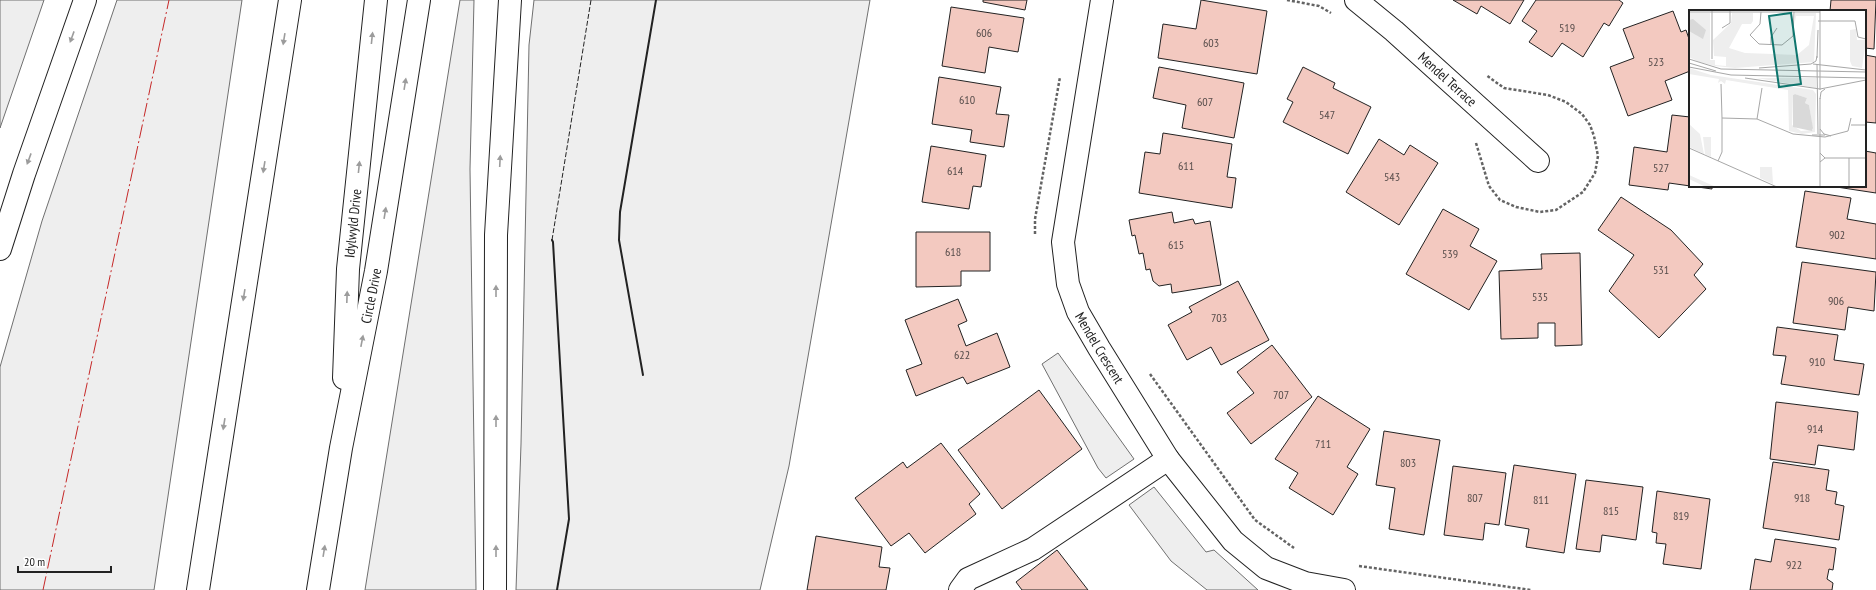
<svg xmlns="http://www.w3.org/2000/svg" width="1876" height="590" font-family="'PT Sans Narrow',sans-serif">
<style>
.green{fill:#eee;stroke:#6f6f6f}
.building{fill:#f3c9c0;stroke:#222}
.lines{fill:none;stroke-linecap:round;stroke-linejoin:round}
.minor-casing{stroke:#222;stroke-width:24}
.highway-casing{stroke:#222;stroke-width:24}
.path{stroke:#646464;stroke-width:2.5;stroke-dasharray:3 2;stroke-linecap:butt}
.minor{stroke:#fff;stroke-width:22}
.highway{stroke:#fff;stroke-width:22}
.fence{stroke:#222;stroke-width:1;stroke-dasharray:5 2;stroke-linecap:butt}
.wall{stroke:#222;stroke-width:2}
.power{stroke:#c62828;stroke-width:1;stroke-dasharray:14 3 2 3;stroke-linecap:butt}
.oneway{fill:#9c9c9c}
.labels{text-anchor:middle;stroke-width:3;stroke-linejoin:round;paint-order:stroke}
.number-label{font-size:12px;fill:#564c4a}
.street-label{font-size:14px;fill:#222;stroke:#fff}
.inset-road{fill:none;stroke:#a7a7a7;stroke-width:1}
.view{fill:#0f766e;fill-opacity:0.15;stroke:#0f766e;stroke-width:2}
.inset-edge{fill:none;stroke:#222;stroke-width:2}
</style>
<rect width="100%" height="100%" fill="#fff"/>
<!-- green -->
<g class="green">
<polygon points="0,0 44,0 0,128"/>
<polygon points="117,0 242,0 154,590 0,590 0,367 42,221"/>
<polygon points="460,0 474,0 470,169 476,590 365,590"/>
<polygon points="534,0 870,0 789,466 760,590 516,590 521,444 529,45"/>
<polygon points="1058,353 1134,459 1106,478 1098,468 1042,364"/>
<polygon points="1154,487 1206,552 1214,550 1258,590 1207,590 1171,561 1129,505"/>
</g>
<!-- building -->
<g class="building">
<polygon points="983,0 1027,0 1025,10 983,2"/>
<polygon points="1201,0 1267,11 1257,74 1158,58 1163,24 1196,29"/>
<polygon points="1453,0 1524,0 1510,24 1481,6 1477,14"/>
<polygon points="1536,0 1619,0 1623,3 1609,26 1604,23 1583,57 1562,43 1552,57 1529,42 1537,31 1522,21"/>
<polygon points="1831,0 1876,0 1874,49 1865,48 1865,11 1830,11"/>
<polygon points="951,7 1024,18 1018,52 989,47 985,73 942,66"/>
<polygon points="1673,11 1681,32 1686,30 1690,42 1690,71 1665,81 1672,100 1628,116 1610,67 1634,58 1623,29"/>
<polygon points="1865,55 1876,57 1876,123 1865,122"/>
<polygon points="1159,67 1244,83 1234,138 1182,128 1186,105 1153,98"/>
<polygon points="1303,67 1335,83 1333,88 1371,107 1348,154 1283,122 1293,102 1287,99"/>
<polygon points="939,77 1001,87 996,114 1009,115 1004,147 970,142 972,130 932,124"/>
<polygon points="1672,115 1690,117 1690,186 1712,186 1712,189 1669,183 1668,190 1629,185 1634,147 1667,152"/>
<polygon points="1163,133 1232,144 1227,177 1236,178 1232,208 1139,193 1145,152 1160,154"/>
<polygon points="1379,139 1404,155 1410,145 1438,163 1399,225 1346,192"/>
<polygon points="931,146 986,155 981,187 973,186 969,209 922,202"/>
<polygon points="1865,151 1876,153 1876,193 1830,186 1865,186"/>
<polygon points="1805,191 1851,198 1847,219 1876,224 1876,259 1796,247"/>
<polygon points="1621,197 1671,230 1703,264 1694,275 1706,289 1659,338 1609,291 1634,255 1598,230"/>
<polygon points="1443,209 1479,229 1470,246 1497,261 1469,310 1406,274"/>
<polygon points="1172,212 1174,223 1193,219 1195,224 1210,221 1221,285 1172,293 1171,284 1159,286 1153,281 1150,269 1146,270 1143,253 1139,254 1135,235 1132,236 1129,220"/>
<polygon points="916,232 990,232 990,271 961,271 961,286 916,287"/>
<polygon points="1580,253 1582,345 1555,346 1555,323 1538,323 1538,338 1501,339 1499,271 1542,269 1541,254"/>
<polygon points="1802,262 1876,272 1874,311 1848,307 1845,330 1793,323"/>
<polygon points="1238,281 1269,340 1221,365 1211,347 1187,360 1168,325 1192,312 1189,307"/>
<polygon points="958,299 967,321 958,325 966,346 997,333 1010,367 967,384 963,377 916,396 906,370 922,364 905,320"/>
<polygon points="1777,327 1838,335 1834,360 1864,364 1859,395 1781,384 1786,356 1773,355"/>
<polygon points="1272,345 1312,397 1251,444 1227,413 1254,393 1237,372"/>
<polygon points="1039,390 1082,449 1002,509 958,450"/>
<polygon points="1318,396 1370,429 1347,467 1358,474 1333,515 1289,488 1298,473 1275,459"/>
<polygon points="1776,402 1858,412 1854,450 1818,445 1815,465 1770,459"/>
<polygon points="1384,431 1440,440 1424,535 1389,529 1395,488 1376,485"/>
<polygon points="941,443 980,494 969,504 976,514 925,553 909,533 891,546 855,498 903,462 907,468"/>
<polygon points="1773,462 1829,470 1826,490 1837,492 1835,504 1844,506 1839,540 1763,528"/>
<polygon points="1514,465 1576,474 1564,553 1526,547 1529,529 1505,525"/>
<polygon points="1453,466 1506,473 1499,525 1485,523 1483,540 1444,535"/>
<polygon points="1586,480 1643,487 1636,540 1602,535 1600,552 1576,549"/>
<polygon points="1657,491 1710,499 1701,569 1663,564 1666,544 1656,543 1657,533 1652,532"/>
<polygon points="816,536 882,547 879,567 890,568 886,590 807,590"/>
<polygon points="1775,539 1836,548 1833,570 1829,569 1827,579 1833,583 1832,590 1750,590 1755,559 1771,562"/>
<polygon points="1057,550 1088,590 1022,590 1016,582"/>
</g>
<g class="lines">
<defs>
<g id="minor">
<path id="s1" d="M 1102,0 L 1063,242 L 1068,284 L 1078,312 L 1099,348 L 1168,459 L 1233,541 L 1266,568 L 1305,583 L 1344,590"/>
<path id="s2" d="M 1356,0 L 1394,31 L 1538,161"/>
<polyline points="960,590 968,579 1033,549 1168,459"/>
</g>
<g id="highway">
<polyline points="0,249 24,174 85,0"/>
<path id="s3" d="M 344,378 L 348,269 L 376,0"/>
<polyline points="198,590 290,0"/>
<path id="s4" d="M 318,590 L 341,448 L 376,271 L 419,0"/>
<polyline points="495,590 496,235 510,0"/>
</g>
</defs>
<!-- minor casing -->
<use href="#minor" class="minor-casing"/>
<!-- highway casing -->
<use href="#highway" class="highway-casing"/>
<!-- path -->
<g class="path">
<polyline points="1287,0 1319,6 1331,13"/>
<polyline points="1476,143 1489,186 1500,200 1516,207 1540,212 1556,210 1583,192 1595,173 1598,156 1594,136 1590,125 1582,114 1566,102 1548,95 1504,88 1486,75"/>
<polyline points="1035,234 1035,219 1060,77"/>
<polyline points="1150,374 1255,520 1294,548"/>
<polyline points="1359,566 1531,590"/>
</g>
<!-- minor -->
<use href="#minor" class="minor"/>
<!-- highway -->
<use href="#highway" class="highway"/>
<!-- fence -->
<polyline class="fence" points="552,240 591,0"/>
<!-- wall -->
<g class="wall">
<polyline points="552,240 553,242 569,519 557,590"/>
<polyline points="643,375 619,240 620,212 656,0"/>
</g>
<!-- power -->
<polyline class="power" points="43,590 169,0"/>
</g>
<!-- one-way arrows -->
<defs><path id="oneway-solid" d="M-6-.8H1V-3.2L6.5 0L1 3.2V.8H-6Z"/></defs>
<g class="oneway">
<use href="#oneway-solid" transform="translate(72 37) rotate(110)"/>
<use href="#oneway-solid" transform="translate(372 38) rotate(-84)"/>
<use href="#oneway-solid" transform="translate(284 39) rotate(99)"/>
<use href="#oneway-solid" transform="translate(405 84) rotate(-81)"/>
<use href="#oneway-solid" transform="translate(29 159) rotate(110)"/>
<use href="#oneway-solid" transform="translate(500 161) rotate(-87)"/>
<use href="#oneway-solid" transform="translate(264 167) rotate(99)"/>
<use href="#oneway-solid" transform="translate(359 167) rotate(-84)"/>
<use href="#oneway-solid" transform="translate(385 213) rotate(-81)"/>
<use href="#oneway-solid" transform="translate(496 291) rotate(-90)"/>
<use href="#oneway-solid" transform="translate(244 295) rotate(99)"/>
<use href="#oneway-solid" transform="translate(347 297) rotate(-88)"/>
<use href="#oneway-solid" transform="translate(362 341) rotate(-79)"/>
<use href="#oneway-solid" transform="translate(496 421) rotate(-90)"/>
<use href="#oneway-solid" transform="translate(224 424) rotate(99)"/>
<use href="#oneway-solid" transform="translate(324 551) rotate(-81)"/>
<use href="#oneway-solid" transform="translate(496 551) rotate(-90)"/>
</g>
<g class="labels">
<!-- number labels -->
<g class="number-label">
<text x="1567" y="32">519</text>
<text x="984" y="37">606</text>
<text x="1211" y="47">603</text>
<text x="1656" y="66">523</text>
<text x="967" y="104">610</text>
<text x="1205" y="106">607</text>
<text x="1327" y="119">547</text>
<text x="1186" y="170">611</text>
<text x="1661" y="172">527</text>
<text x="955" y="175">614</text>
<text x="1392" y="181">543</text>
<text x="1837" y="239">902</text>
<text x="1176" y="249">615</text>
<text x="953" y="256">618</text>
<text x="1450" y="258">539</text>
<text x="1661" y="274">531</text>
<text x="1540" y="301">535</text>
<text x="1836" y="305">906</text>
<text x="1219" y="322">703</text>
<text x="962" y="359">622</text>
<text x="1817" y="366">910</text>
<text x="1281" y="399">707</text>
<text x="1815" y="433">914</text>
<text x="1323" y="448">711</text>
<text x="1408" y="467">803</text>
<text x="1475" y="502">807</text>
<text x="1802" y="502">918</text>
<text x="1541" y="504">811</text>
<text x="1611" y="515">815</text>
<text x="1681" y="520">819</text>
<text x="1794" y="569">922</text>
</g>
<!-- street labels -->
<g class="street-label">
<text dy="5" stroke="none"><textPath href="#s2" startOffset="121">Mendel Terrace</textPath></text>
<text dy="5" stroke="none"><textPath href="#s3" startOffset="155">Idylwyld Drive</textPath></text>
<text dy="5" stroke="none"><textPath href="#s4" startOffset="299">Circle Drive</textPath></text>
<text dy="5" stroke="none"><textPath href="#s1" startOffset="359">Mendel Crescent</textPath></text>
</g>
</g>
<!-- overview -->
<g transform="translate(1689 10)">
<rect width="177" height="177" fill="#fff"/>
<path d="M 0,3 L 21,3 L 21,50 L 26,50 L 26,55 L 37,56 L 37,47 L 25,46 L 24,30 L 42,13 L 43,3 L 64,3 L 64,11 L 62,14 L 53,14 L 40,38 L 56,43 L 108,45 L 120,35 L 125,6 L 107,6 L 106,12 L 106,3 L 127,3 L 125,52 L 46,58 L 26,56 L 10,52 L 0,47 ZM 167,19 L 168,30 L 177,30 L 173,58 L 163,56 L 161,51 L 161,20 ZM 0,58 L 22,65 L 124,80 L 127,84 L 126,122 L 113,124 L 100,121 L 99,80 L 37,70 L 36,74 L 32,71 L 29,73 L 30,69 L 0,64 ZM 106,84 L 118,88 L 116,93 L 120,95 L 124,120 L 112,121 L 103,115 L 104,85 ZM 68,68 L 127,68 L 127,78 ZM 0,114 L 11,124 L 15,144 L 0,137 ZM 14,127 L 22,127 L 22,147 L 16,144 ZM 71,157 L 83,157 L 84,174 L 71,168 ZM 0,165 L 27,177 L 17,177 L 0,169 Z" fill="#eee" fill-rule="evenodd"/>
<path d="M 4,9 L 17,20 L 14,29 L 0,21 L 0,10 ZM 106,84 L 118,88 L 116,93 L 120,95 L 124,118 L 123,121 L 104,117 L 104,85 Z" fill="#d9d9d9"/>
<path class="inset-road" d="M 0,2 L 131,2M 72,2 L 71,14 L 61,25 L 70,34 L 93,35 L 104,26 L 105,2M 129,11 L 166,11 L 169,27 L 177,29M 33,18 L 41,13 L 41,0M 82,35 L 82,27 L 88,18M 128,48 L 129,20M 0,49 L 32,59 L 177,62M 23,49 L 23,0M 0,53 L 27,61M 124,54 L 177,60M 128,54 L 129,124M 0,57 L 42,65 L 177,68M 70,58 L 122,54 L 127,51 L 128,46M 56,68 L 131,79 L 177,70M 32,74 L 33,108M 131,80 L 131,0M 131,89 L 132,82 L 136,79M 68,109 L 73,78M 162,115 L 177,115M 131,119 L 135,124 L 142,126M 123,125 L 136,125M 0,138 L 88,177M 131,143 L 136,148 L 131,152M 136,148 L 177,148M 29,151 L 33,142 L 33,108 L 68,109 L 104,124 L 136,127 L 159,121 L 162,108M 131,177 L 131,88M 160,177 L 160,148"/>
<path class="view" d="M 102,3 L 112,74 L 90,77 L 80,6 Z"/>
<rect width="177" height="177" class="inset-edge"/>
</g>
<!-- scale -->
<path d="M18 566v6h93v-6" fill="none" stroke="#222222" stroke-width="2"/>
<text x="24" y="566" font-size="12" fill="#222222" stroke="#ffffff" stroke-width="3" paint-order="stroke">20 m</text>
</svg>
